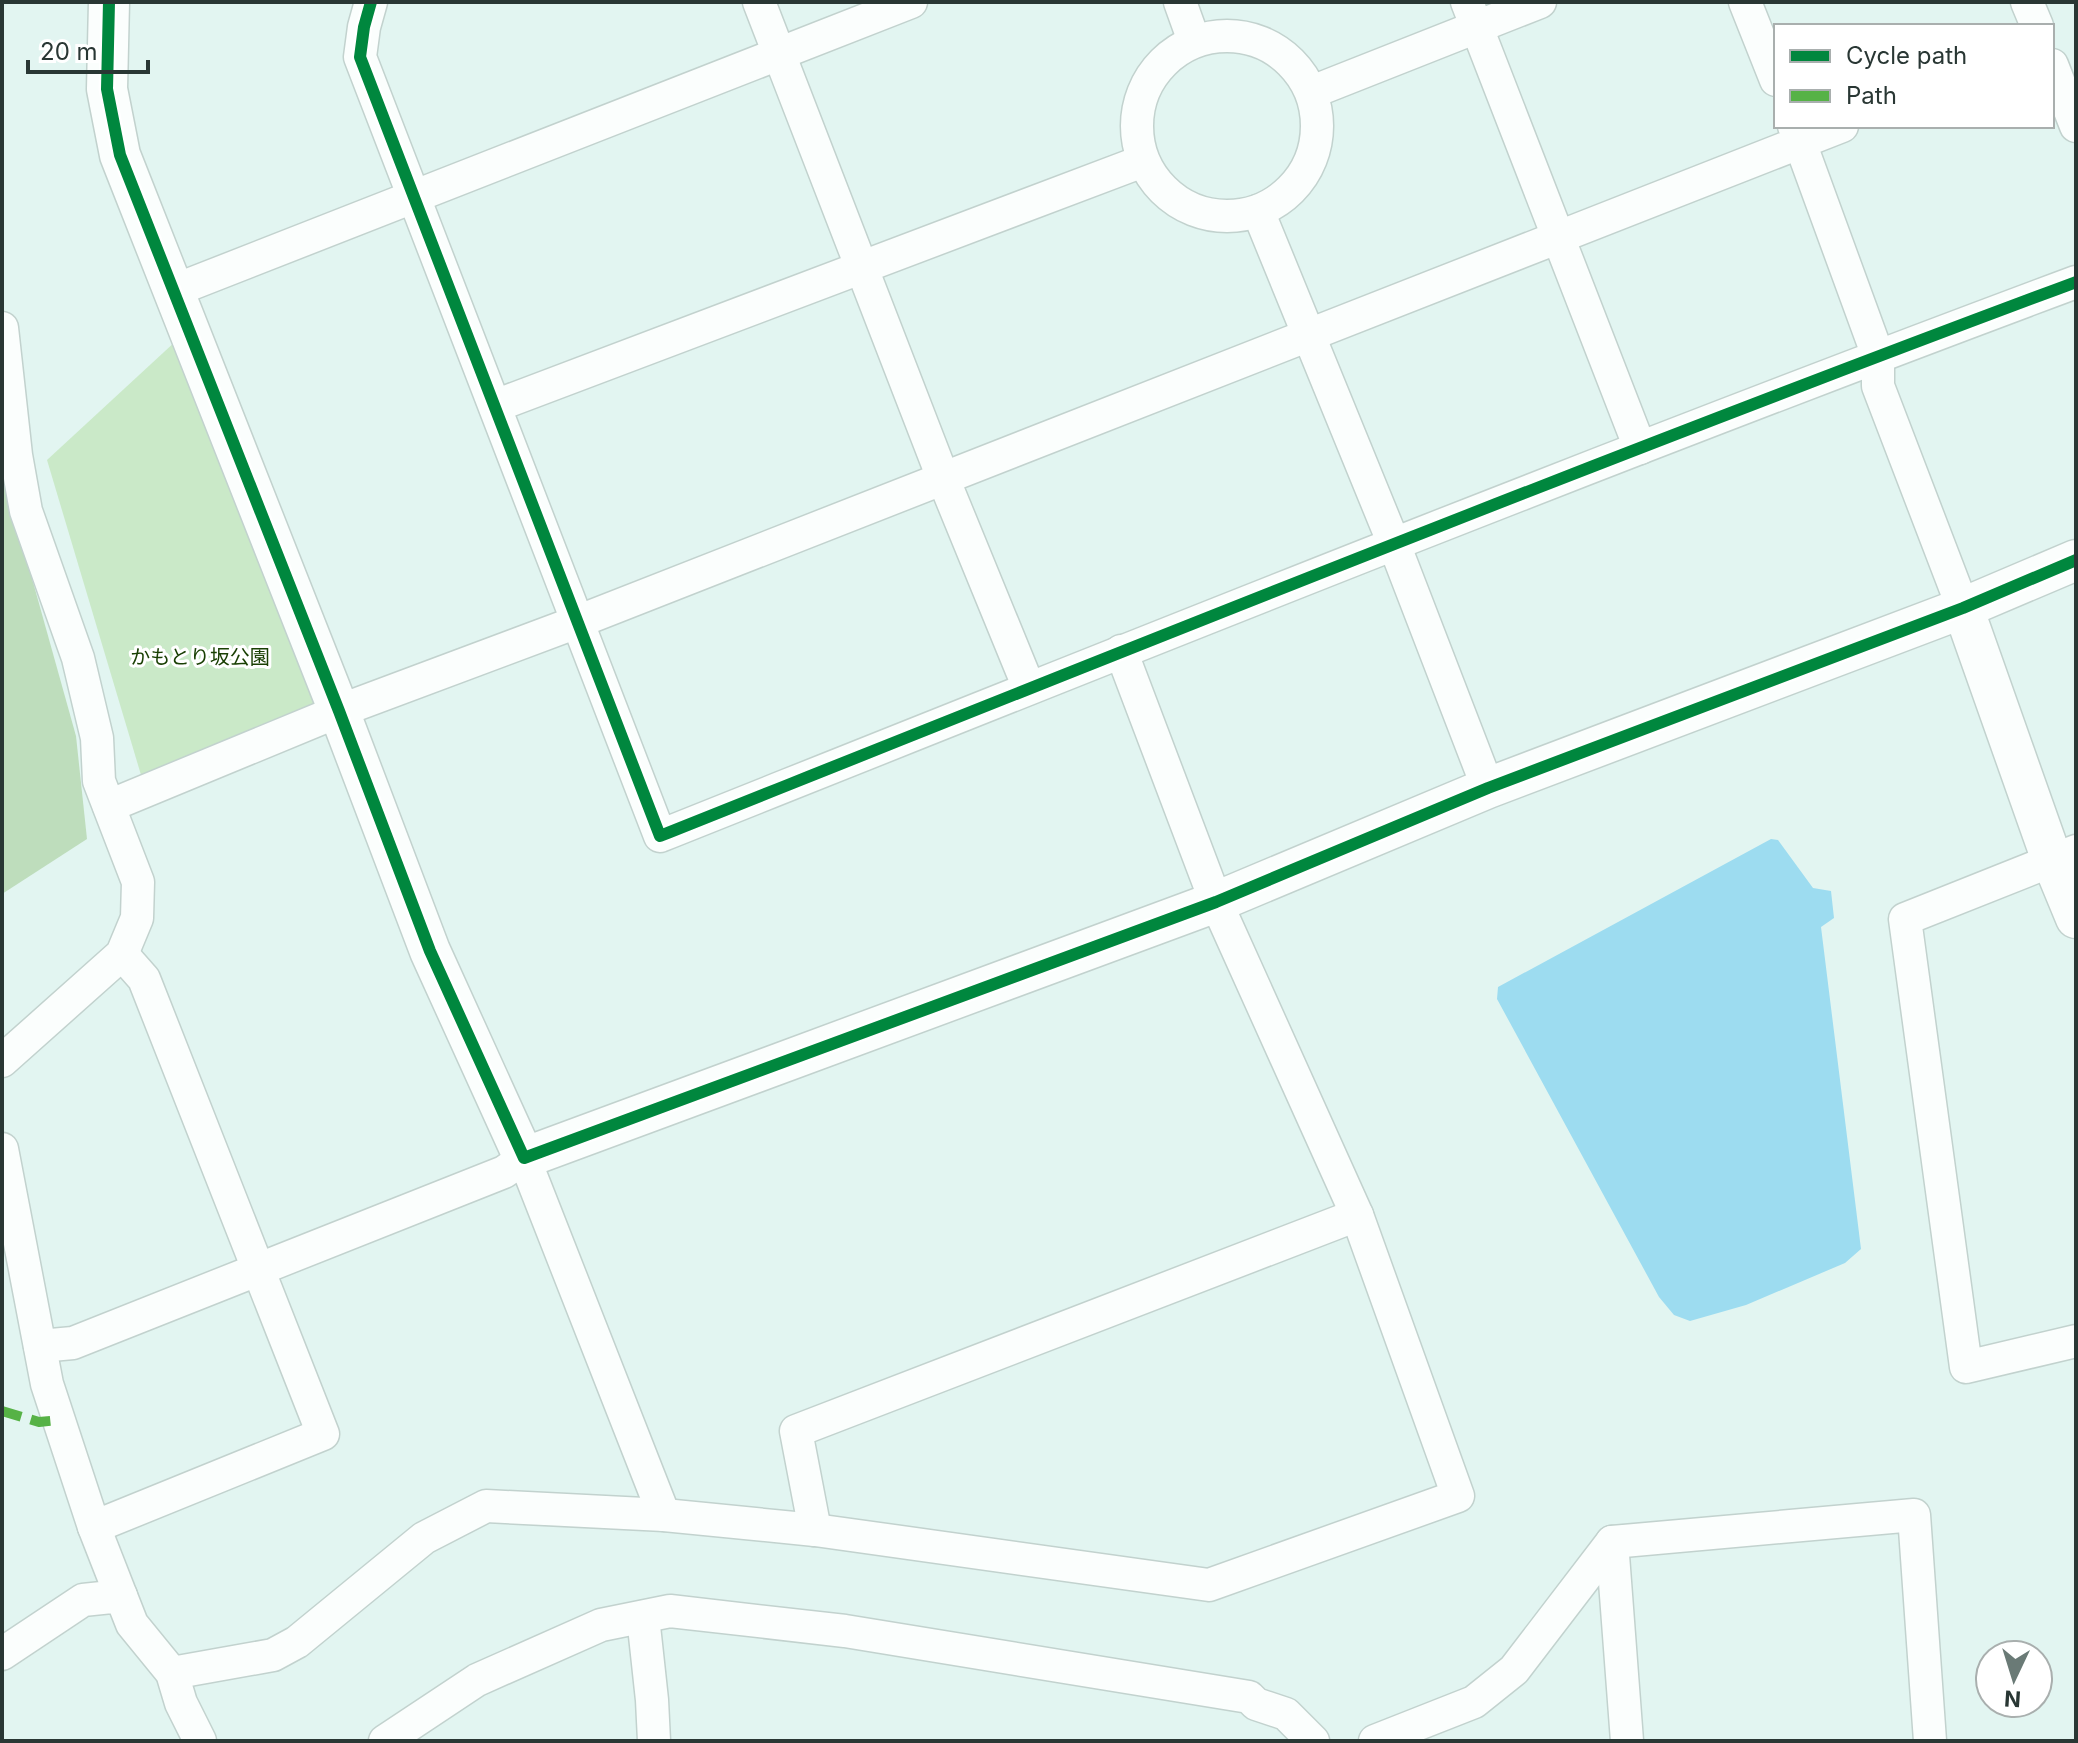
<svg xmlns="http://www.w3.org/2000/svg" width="2078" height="1743" font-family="Inter,'Noto Sans JP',sans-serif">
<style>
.green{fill:#cae9c8}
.forest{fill:#beddbc}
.water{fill:#9ddcf0}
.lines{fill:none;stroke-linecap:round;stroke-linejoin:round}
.minor-casing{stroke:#c2d2ce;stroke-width:35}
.tertiary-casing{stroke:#c2d2ce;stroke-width:43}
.minor{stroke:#fbfefd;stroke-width:32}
.tertiary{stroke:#fbfefd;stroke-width:40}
.quiet{stroke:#56b246;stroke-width:10;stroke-dasharray:20 10;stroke-linecap:butt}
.cycleway-casing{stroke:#fff;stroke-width:17}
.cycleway{stroke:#00873e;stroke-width:12}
.labels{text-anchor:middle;stroke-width:6;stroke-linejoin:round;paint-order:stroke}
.park-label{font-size:20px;fill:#1a4004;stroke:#fff}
</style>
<rect width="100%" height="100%" fill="#e2f5f1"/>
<!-- green -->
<polygon class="green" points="177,340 318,711 144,785 47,460"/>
<!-- forest -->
<polygon class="forest" points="2,471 76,736 87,839 2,894"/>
<!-- water -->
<polygon class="water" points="1771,839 1778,840 1813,888 1831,891 1834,918 1821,927 1861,1249 1845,1263 1746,1305 1690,1321 1674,1315 1659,1297 1497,999 1498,987"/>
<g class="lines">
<defs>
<g id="minor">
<path d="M 371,2 L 364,27 L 360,57 L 660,836 C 1131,648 1601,459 2076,282"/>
<polyline points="759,2 943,478 1029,688"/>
<polyline points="1180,2 1194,41"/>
<polyline points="1467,2 1640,448"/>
<polyline points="1745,2 1776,80"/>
<polyline points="2027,2 2037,26"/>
<circle cx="1227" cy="126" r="90"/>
<polyline points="2052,65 2076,126"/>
<polyline points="1312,92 1540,2"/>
<polyline points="1794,126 1878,356 1878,386 1963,608"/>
<polyline points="1258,211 1394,544 1488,788"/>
<polyline points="173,291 911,2"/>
<polyline points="2,328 16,455 26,511 78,658 97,738 99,781 138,882 137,918 122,954 2,1061"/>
<polyline points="495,406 1143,161"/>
<polyline points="109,806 339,711 577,622 1842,126"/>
<polyline points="2076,851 1905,919 1966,1367 2076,1341"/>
<polyline points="2,1149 47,1384 94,1527 323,1434 144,979 122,954"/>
<polyline points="40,1346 73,1343 504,1172 524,1158 664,1515"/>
<polyline points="94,1527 121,1596"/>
<polyline points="815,1530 796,1431 1357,1215"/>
<polyline points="1612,1542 1627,1741"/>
<polyline points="643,1617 652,1700 654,1741"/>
<polyline points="2,1654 83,1600 121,1596 132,1624 172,1673 181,1703 200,1741"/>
<polyline points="172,1673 273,1655 297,1642 424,1538 486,1506 664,1515 815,1530 1209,1585 1458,1496 1357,1215 1216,902 1121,651"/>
<polyline points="385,1741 477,1680 601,1625 670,1611 845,1631 1249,1697 1256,1704 1286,1714 1313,1741"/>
<polyline points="1375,1741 1474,1702 1514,1670 1612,1542 1914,1515 1930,1741"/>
</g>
<g id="tertiary">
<polyline points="109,2 107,89 120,155 339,711 430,951 524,1158 1216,902 1488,788 1963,608 2076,560"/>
<polyline points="1963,608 2052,860 2076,918"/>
</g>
</defs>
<!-- minor casing -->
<use href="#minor" class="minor-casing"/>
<!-- tertiary casing -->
<use href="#tertiary" class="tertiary-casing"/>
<!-- minor -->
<use href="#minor" class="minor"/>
<!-- tertiary -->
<use href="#tertiary" class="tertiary"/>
<!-- quiet -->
<polyline class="quiet" points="2,1411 39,1422 59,1420"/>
<defs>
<g id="cycleway">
<polyline points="109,2 107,89 120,155 339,711 430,951 524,1158 1216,902 1488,788 1963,608 2076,560"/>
<path d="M 371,2 L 364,27 L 360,57 L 660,836 C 1131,648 1601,459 2076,282"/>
</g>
</defs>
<!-- cycleway casing -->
<use href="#cycleway" class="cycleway-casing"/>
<!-- cycleway -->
<use href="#cycleway" class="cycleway"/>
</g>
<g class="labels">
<!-- park labels -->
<g class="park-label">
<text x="200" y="664">かもとり坂公園</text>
</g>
</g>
<!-- border -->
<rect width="2078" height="1743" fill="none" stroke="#293734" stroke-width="8"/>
<!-- legend -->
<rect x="1774" y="24" width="280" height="104" fill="#ffffff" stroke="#a9afae" stroke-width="2"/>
<rect x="1790" y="50" width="40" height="12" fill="#00873e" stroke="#a9afae" stroke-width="2"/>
<text x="1846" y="64" font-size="24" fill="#293734">Cycle path</text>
<rect x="1790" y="90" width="40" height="12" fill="#56b246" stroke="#a9afae" stroke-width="2"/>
<text x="1846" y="104" font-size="24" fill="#293734">Path</text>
<!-- north arrow -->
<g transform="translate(2014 1679) rotate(184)"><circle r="38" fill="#ffffff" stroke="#a9afae" stroke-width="2"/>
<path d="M0-6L14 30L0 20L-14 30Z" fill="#6a7a76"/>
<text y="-12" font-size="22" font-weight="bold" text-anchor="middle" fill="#293734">N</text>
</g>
<!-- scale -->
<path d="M28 60v12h120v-12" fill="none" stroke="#293734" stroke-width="4"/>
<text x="40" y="60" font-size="24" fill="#293734" stroke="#ffffff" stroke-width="6" paint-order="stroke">20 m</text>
</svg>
